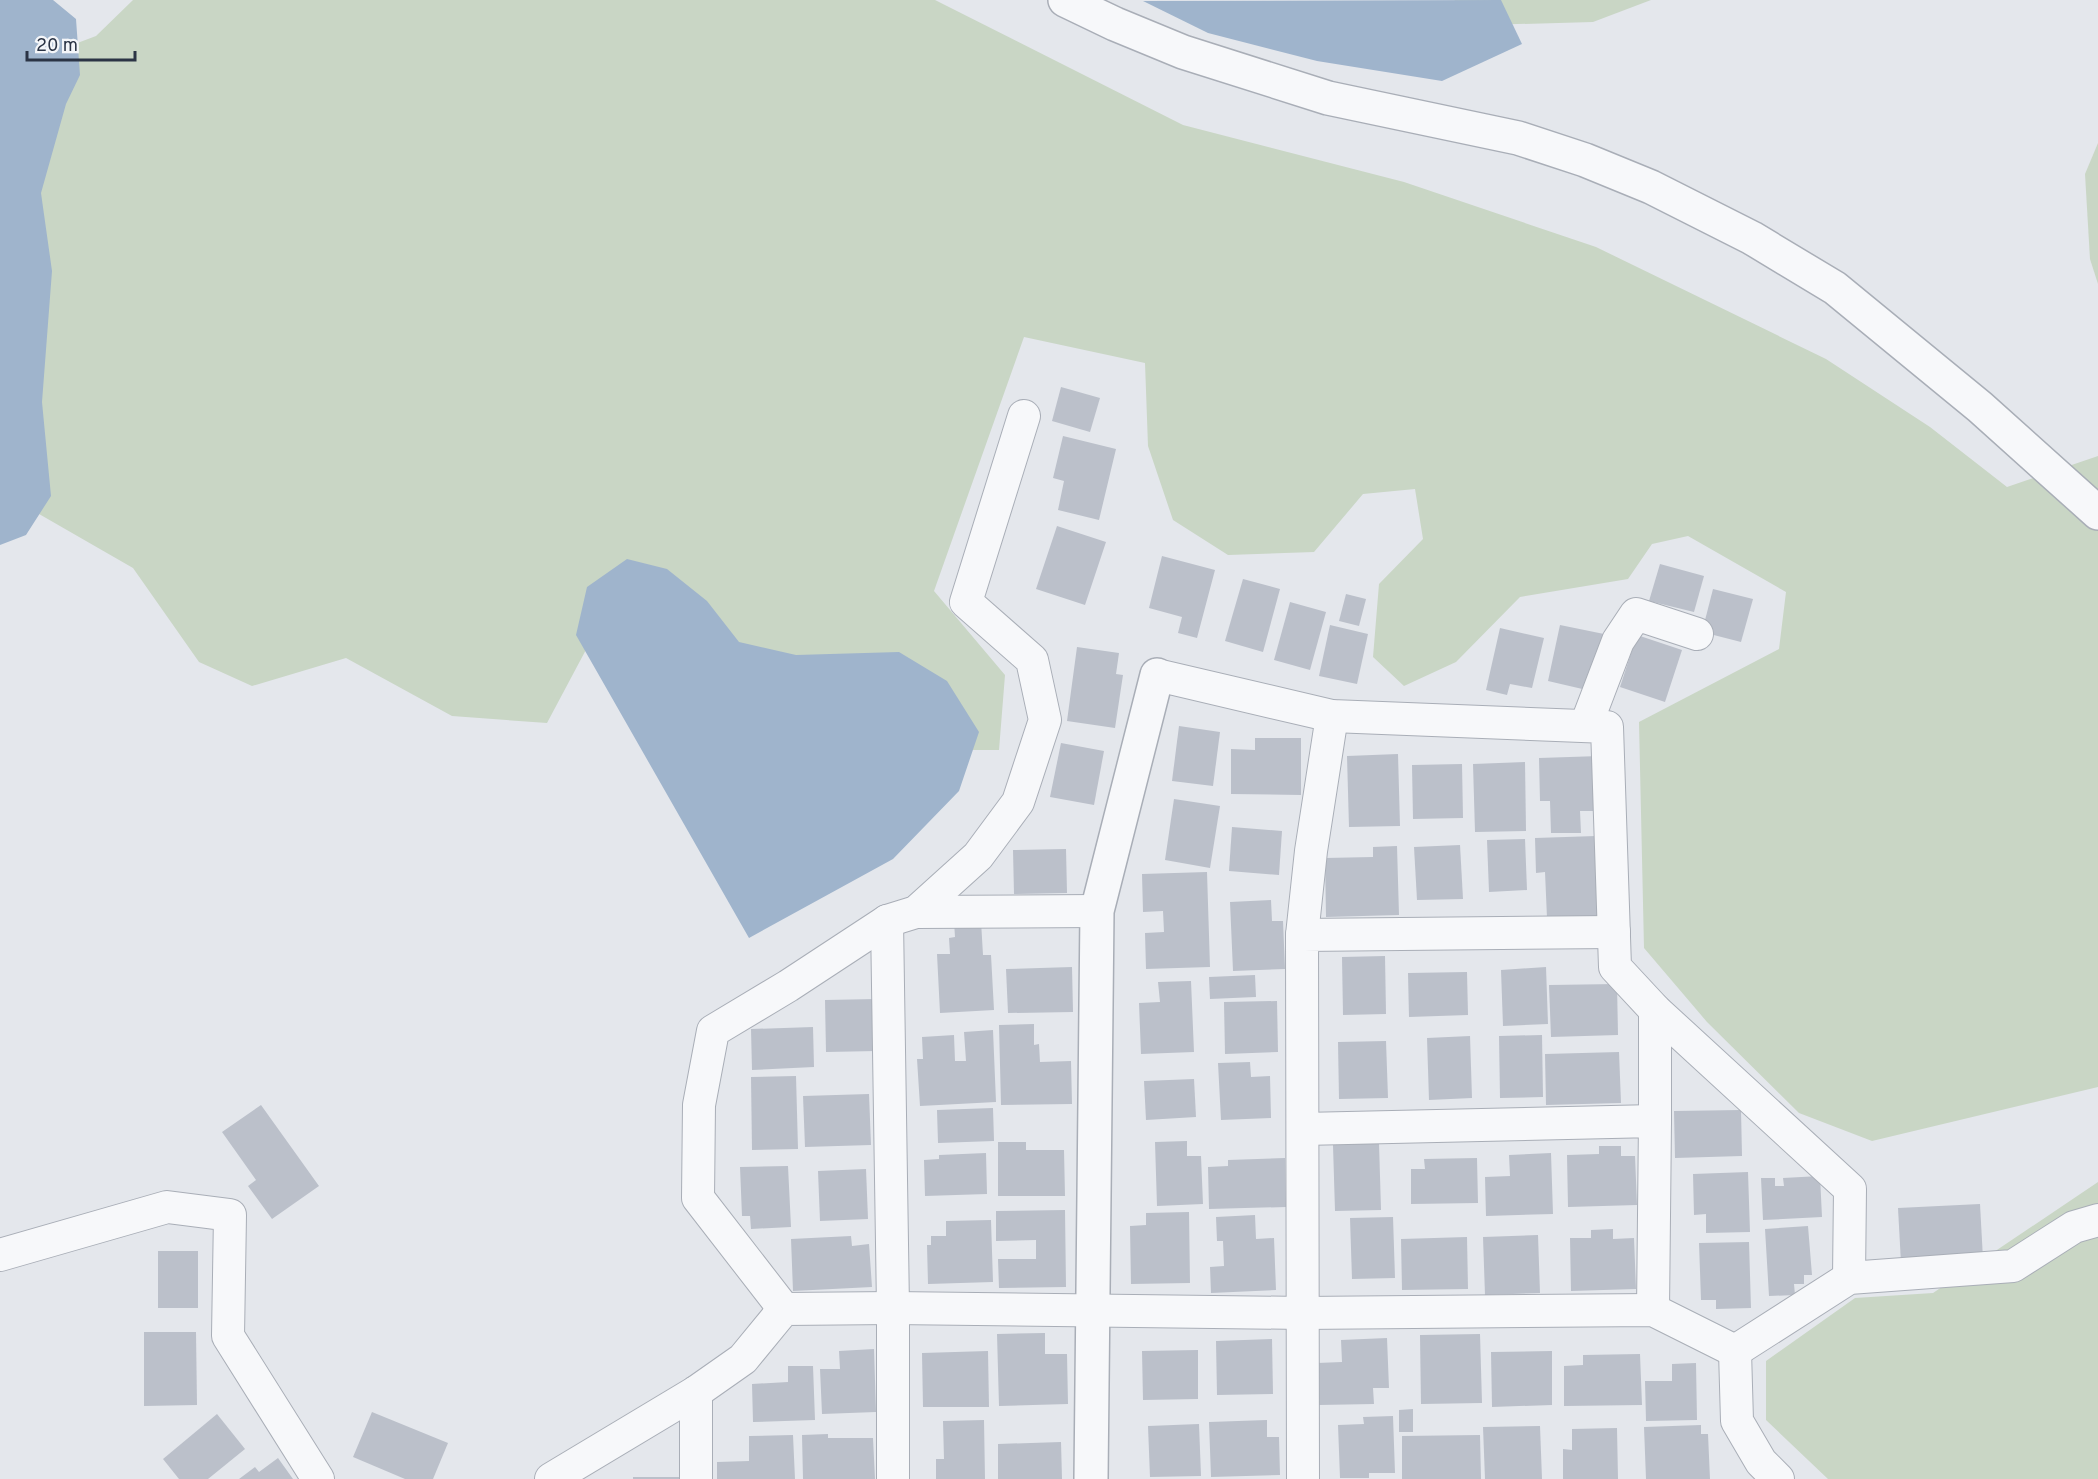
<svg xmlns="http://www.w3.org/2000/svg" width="2098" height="1479" font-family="Overpass,sans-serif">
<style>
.green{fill:#c9d6c5}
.water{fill:#9fb4cc}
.building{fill:#bbc0ca}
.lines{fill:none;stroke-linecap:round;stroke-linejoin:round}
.minor-casing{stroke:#a9aeb7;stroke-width:34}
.tertiary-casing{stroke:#a9aeb7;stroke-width:36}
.minor{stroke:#f7f8fa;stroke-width:32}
.tertiary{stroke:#f7f8fa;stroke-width:33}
</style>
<rect width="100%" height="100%" fill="#e4e7ec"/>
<!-- green -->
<g class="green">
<polygon points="133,0 935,0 1183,125 1404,182 1596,247 1826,359 1930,427 2007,487 2098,456 2098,1087 1872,1141 1799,1113 1707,1022 1644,948 1639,722 1779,649 1786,592 1688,536 1652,544 1628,579 1520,597 1456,662 1404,686 1373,657 1379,584 1423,539 1415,489 1363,494 1314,552 1228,555 1173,520 1148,446 1145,363 1024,337 934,591 1005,675 999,750 947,750 613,599 547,723 452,716 346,658 252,686 199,662 133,568 6,495 0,348 0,149 19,65 96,36"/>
<polygon points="1454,0 1651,0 1593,22 1483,25"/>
<polygon points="2098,143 2098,284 2090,259 2085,174"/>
<polygon points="2098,1182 2098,1479 1828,1479 1766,1420 1766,1361 1855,1298 1933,1293"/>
</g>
<!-- water -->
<g class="water">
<polygon points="0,0 53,0 76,19 80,75 66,104 41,193 52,271 42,402 51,496 26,535 0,545"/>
<polygon points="1501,0 1522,44 1442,81 1317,61 1208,33 1143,1"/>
<polygon points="627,559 667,569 707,601 739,642 796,655 899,652 947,681 979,732 959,791 893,859 749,938 576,635 587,587"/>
</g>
<!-- building -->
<g class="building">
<polygon points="1061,387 1100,398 1090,432 1052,421"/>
<polygon points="1063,436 1116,449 1099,520 1058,510 1064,481 1053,478"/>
<polygon points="1057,526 1106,542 1085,605 1036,589"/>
<polygon points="1162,556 1215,570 1197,638 1178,633 1182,617 1149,608"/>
<polygon points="1660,564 1704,576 1694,612 1649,601"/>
<polygon points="1243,579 1280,589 1263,652 1225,641"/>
<polygon points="1713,589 1753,599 1741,642 1702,632"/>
<polygon points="1346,594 1366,599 1359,626 1339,621"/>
<polygon points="1290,602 1326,612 1310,670 1274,660"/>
<polygon points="1330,625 1368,634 1357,684 1319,676"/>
<polygon points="1560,625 1604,634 1591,691 1548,681"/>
<polygon points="1500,628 1544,638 1532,688 1510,684 1507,695 1486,690"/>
<polygon points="1637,635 1682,650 1665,702 1620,687"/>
<polygon points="1077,647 1119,653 1116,674 1123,675 1115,728 1067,721"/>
<polygon points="1179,726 1220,732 1213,786 1172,781"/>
<polygon points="1255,738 1301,738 1301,795 1231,794 1231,749 1255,750"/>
<polygon points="1061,743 1104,751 1094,805 1050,797"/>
<polygon points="1398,754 1400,826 1349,827 1347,756"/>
<polygon points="1600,756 1601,811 1580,811 1581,833 1551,833 1550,801 1540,801 1539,758"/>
<polygon points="1525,762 1526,831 1475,832 1473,764"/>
<polygon points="1462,764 1463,818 1413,819 1412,765"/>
<polygon points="1174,799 1220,806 1210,868 1165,860"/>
<polygon points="1232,827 1282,831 1279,875 1229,871"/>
<polygon points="1596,836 1599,916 1547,918 1545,872 1536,873 1535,838"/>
<polygon points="1525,839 1527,890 1489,892 1487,840"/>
<polygon points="1460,845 1463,899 1417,900 1414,847"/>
<polygon points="1397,846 1399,915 1326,917 1325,858 1373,857 1373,847"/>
<polygon points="1066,849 1067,893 1014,894 1013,850"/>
<polygon points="1207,872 1210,967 1146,969 1145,933 1164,932 1163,911 1143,912 1142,874"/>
<polygon points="1271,900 1272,921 1283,921 1285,969 1233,971 1230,902"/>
<polygon points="981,921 983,955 991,955 994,1010 940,1013 937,954 950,954 949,938 955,937 954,922"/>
<polygon points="1385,956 1386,1014 1343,1015 1342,957"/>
<polygon points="1072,967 1073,1012 1008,1013 1006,969"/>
<polygon points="1546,967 1548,1024 1503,1026 1501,970"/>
<polygon points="1467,972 1468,1015 1409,1017 1408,973"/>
<polygon points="1255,975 1256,997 1210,999 1209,977"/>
<polygon points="1191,981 1194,1052 1141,1054 1139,1003 1160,1002 1158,982"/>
<polygon points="1617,984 1618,1035 1551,1037 1549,985"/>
<polygon points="876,999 877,1051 826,1052 825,1000"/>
<polygon points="1277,1001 1278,1052 1225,1054 1224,1002"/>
<polygon points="1034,1024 1034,1045 1039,1044 1040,1062 1071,1061 1072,1104 1001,1105 999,1025"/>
<polygon points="813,1027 814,1067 752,1070 751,1029"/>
<polygon points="993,1030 996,1102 920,1106 917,1059 923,1059 922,1037 954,1035 955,1061 966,1061 964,1032"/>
<polygon points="1542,1035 1543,1097 1500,1098 1499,1036"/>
<polygon points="1470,1036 1472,1098 1429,1100 1427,1038"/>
<polygon points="1386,1041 1388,1098 1339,1099 1338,1042"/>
<polygon points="1619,1052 1621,1103 1546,1105 1545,1054"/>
<polygon points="1250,1062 1251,1077 1270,1076 1271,1118 1221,1120 1218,1063"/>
<polygon points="796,1076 798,1149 752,1150 751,1077"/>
<polygon points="1194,1079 1196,1117 1146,1120 1144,1081"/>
<polygon points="869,1094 871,1145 805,1147 803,1096"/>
<polygon points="261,1105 319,1186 272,1219 248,1186 256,1180 222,1132"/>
<polygon points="993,1108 994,1141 938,1143 937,1110"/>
<polygon points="1741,1110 1742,1156 1675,1158 1674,1111"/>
<polygon points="1187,1141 1187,1156 1201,1156 1203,1204 1157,1206 1155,1142"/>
<polygon points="998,1142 1026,1142 1026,1150 1064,1150 1065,1196 998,1196"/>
<polygon points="1379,1143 1381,1210 1335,1211 1333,1145"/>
<polygon points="1599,1146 1621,1146 1621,1156 1635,1156 1637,1205 1568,1207 1567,1155 1599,1154"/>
<polygon points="986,1153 987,1194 925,1196 924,1160 939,1159 939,1155"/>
<polygon points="1551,1153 1553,1214 1486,1216 1485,1177 1510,1176 1509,1155"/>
<polygon points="1285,1158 1286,1207 1209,1209 1208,1167 1228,1166 1228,1160"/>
<polygon points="1477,1158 1478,1203 1411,1204 1411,1169 1425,1169 1424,1159"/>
<polygon points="788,1166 791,1227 751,1229 750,1216 742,1216 740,1167"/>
<polygon points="866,1169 868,1219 820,1221 818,1171"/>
<polygon points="1748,1172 1750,1232 1706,1233 1706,1214 1694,1215 1693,1174"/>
<polygon points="1820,1176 1822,1217 1763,1220 1761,1178 1775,1178 1775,1186 1784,1186 1783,1178"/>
<polygon points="1980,1204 1983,1259 1901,1263 1898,1208"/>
<polygon points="1065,1210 1066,1287 999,1288 998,1259 1036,1259 1036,1240 996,1241 996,1211"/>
<polygon points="1189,1212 1190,1283 1131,1284 1130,1226 1146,1225 1146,1213"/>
<polygon points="1255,1215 1256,1239 1274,1238 1276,1290 1211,1293 1210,1267 1224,1266 1223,1241 1217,1241 1216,1217"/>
<polygon points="1393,1217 1395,1278 1352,1279 1350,1218"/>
<polygon points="991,1220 993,1282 928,1284 927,1245 931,1245 931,1236 946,1236 946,1221"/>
<polygon points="1808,1226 1812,1275 1804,1275 1804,1284 1794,1284 1795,1295 1769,1296 1765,1229"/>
<polygon points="1613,1229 1613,1239 1634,1238 1636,1289 1571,1291 1570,1238 1591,1238 1591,1230"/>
<polygon points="1538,1235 1540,1293 1485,1295 1483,1237"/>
<polygon points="851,1236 852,1246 869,1244 872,1287 793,1291 791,1239"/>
<polygon points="1467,1237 1468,1289 1402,1290 1401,1239"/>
<polygon points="1749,1242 1751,1308 1716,1309 1716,1300 1701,1300 1699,1243"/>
<rect x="158" y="1251" width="40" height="57"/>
<polygon points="144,1332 196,1332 197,1405 144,1406"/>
<polygon points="1045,1333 1045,1354 1067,1354 1068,1404 999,1406 997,1334"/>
<polygon points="1480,1334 1482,1403 1421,1404 1420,1335"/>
<polygon points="1387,1338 1389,1388 1373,1388 1374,1404 1319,1405 1317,1363 1342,1362 1341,1340"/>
<polygon points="1272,1339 1273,1394 1217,1395 1216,1341"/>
<polygon points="874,1349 876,1412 822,1414 820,1369 840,1369 839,1351"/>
<polygon points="1198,1350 1198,1399 1143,1400 1142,1351"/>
<polygon points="988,1351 989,1407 923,1407 922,1353"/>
<polygon points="1552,1351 1552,1405 1492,1407 1491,1352"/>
<polygon points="1640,1354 1642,1405 1564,1406 1564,1366 1583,1365 1583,1355"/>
<polygon points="1696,1363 1697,1420 1646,1421 1645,1381 1672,1381 1672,1364"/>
<polygon points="788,1366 813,1366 815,1420 753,1422 752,1384 788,1382"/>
<polygon points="1413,1409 1413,1432 1399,1432 1399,1410"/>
<polygon points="372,1412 448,1443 433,1479 405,1479 353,1457"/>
<polygon points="217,1414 245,1449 208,1479 179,1479 163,1459"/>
<polygon points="1393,1416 1395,1473 1369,1473 1369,1478 1340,1478 1338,1425 1364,1424 1363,1417"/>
<polygon points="984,1420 985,1479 936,1479 936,1459 944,1459 943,1421"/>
<polygon points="1267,1420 1267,1437 1279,1437 1280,1475 1211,1477 1209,1422"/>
<polygon points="1199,1424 1201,1476 1150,1477 1148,1426"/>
<polygon points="1701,1425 1701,1434 1708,1434 1710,1479 1646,1479 1644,1427"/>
<polygon points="1540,1426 1542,1479 1485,1479 1483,1427"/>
<polygon points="1617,1428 1618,1479 1563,1479 1563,1449 1572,1450 1572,1429"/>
<polygon points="828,1434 828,1438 873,1438 875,1479 803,1479 802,1435"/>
<polygon points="793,1435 795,1479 717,1479 717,1462 749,1461 749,1436"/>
<polygon points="1480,1435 1481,1479 1402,1479 1402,1436"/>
<polygon points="1061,1442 1062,1479 998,1479 998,1444"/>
<polygon points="278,1458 293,1479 239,1479 255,1467 259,1472"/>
<rect x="633" y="1477" width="48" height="2"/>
</g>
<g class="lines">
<defs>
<g id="minor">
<polyline points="1157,675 1332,716 1607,727 1615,967 1655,1010 1850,1189 1849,1278"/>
<polyline points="1586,725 1618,641 1636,614 1697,634"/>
<polyline points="916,912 1097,911"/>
<polyline points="887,921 893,1308 893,1479"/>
<polyline points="1302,935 1311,851 1332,716"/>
<polyline points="1655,1121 1655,1010"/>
<polyline points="1303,1129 1655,1121 1653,1310"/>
<polyline points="0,1255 167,1207 230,1215 228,1336 318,1479"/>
<polyline points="784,1309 698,1198 699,1105 713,1031 788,986 887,921 916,912 978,856 1018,802 1045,720 1032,660 966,602 1024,416"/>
<polyline points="1735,1351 1849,1278 2013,1266 2074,1227 2098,1220"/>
<polyline points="696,1392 696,1479"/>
<polyline points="551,1479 696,1392 743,1359 784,1309 893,1308 1302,1313 1653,1310 1735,1351 1737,1421 1761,1462 1778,1479"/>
<polyline points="1303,1479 1302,935 1614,932"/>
</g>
<g id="tertiary">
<polyline points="1065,0 1115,24 1183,52 1328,98 1518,138 1585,160 1651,187 1752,238 1835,288 1980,407 2098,513"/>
<polyline points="1091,1479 1097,911 1157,675"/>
</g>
</defs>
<!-- minor casing -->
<use href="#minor" class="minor-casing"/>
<!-- tertiary casing -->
<use href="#tertiary" class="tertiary-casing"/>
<!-- minor -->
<use href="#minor" class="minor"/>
<!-- tertiary -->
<use href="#tertiary" class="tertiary"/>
</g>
<!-- scale -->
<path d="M27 51v9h108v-9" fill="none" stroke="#2b3445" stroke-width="3"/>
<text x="36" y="51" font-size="18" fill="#2b3445" stroke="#f4f6f9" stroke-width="4.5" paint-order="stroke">20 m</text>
</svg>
